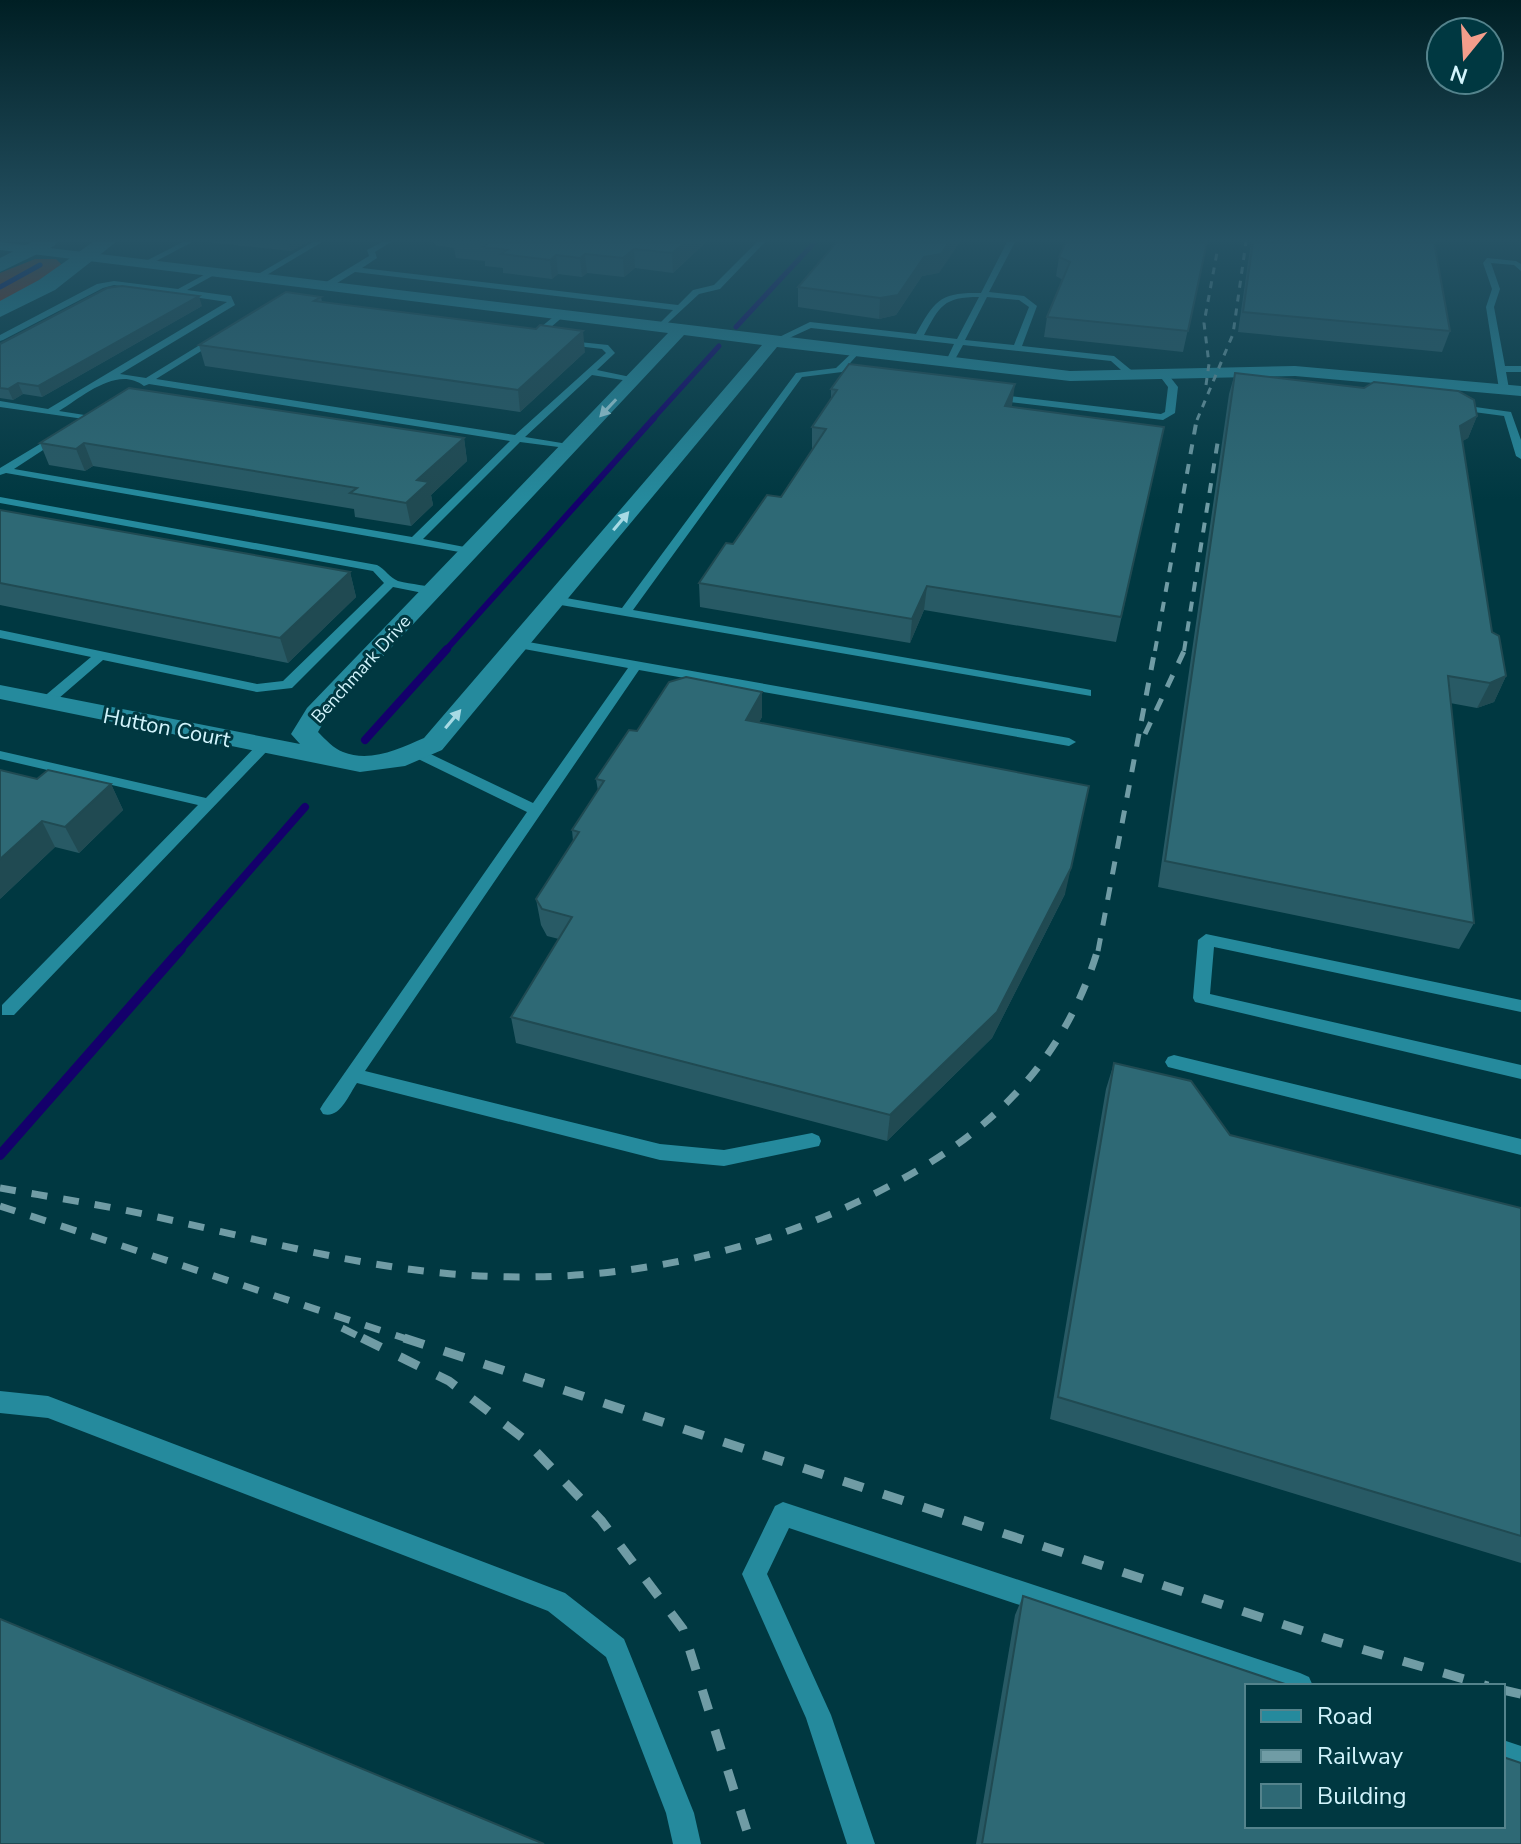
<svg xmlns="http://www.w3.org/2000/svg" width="1521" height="1844" font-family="'Nunito Sans',sans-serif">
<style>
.green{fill:#932109}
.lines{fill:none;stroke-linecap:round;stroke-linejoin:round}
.stream-far3{stroke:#14006b;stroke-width:5}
.stream-far2{stroke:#14006b;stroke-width:6}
.stream-far1{stroke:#14006b;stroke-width:8}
.stream{stroke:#14006b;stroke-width:10}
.lane{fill:#258a9d;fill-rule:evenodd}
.street{fill:#258a9d;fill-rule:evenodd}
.secondary{fill:#258a9d;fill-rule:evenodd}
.rail-far4{stroke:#709ca5;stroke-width:3;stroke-dasharray:7 7;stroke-linecap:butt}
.rail-far3{stroke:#709ca5;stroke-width:4;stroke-dasharray:10 10;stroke-linecap:butt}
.rail-far2{stroke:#709ca5;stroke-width:5;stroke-dasharray:13 13;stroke-linecap:butt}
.rail-far1{stroke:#709ca5;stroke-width:7;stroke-dasharray:16 16;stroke-linecap:butt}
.rail{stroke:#709ca5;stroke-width:9;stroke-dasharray:21 21;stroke-linecap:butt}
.wall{fill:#285a65}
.shaded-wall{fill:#204a52}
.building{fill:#2e6975;stroke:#204a52;stroke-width:2}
.oneway{fill:#a7dae4}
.labels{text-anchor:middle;stroke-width:6;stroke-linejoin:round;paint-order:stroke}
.far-street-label{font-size:18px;fill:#d2f4fc;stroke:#003841}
.street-label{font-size:22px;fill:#d2f4fc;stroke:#003841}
</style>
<rect width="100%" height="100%" fill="#003841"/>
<!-- green -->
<polygon class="green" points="35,259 56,259 62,265 0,306 0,273"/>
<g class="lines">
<!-- stream-far3 -->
<g class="stream-far3">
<polyline points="0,287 40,265"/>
<polyline points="736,327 815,242"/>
<polyline points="652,420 719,346"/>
</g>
<!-- stream-far2 -->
<polyline class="stream-far2" points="445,651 654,418"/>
<!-- stream-far1 -->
<g class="stream-far1">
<polyline points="365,740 447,649"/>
<polyline points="179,951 305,807"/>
</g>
<!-- stream -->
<polyline class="stream" points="0,1155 181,949"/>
<!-- lane -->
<g class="lane">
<polygon points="183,242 192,242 147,266 140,264"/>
<polygon points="313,242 322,242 260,279 253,277"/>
<polygon points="382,242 391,242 375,252 377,258 362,268 678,305 693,290 714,285 757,242 765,242 720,289 699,294 659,331 655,328 673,310 355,272 329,288 323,288 323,284 369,256 367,250"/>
<path d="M 1007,242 L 1015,242 L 989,292 L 1024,296 L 1037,306 L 1022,346 L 1114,356 L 1136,374 L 1136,378 L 1130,378 L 1111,361 L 963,345 L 953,363 L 949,366 L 945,363 L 954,344 L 811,328 L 776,344 L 769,342 L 810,322 L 916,334 C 935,300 940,292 981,293 ZM 979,297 L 957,339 L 924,335 C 940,306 943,297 979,297 ZM 987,297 L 1019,300 L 1029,307 L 1014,345 L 965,340 Z"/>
<polygon points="1487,258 1516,261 1521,264 1521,271 1514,265 1491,263 1500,289 1494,307 1505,366 1521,366 1521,372 1506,372 1509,389 1504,392 1499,389 1486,307 1492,289 1483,263"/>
<path d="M 213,270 L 216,274 L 187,290 L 231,296 L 235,305 L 120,374 L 146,378 L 216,335 L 219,336 L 219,340 L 156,379 L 515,435 L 606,353 L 602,349 L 560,344 L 560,340 L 608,345 L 615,353 L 597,370 L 640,379 L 635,382 L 592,375 L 525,437 L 574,445 L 574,449 L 520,442 L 423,539 L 475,549 L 475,553 L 471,554 L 6,473 L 0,475 L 0,468 L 60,432 L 65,435 L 63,437 L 14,469 L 412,537 L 510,441 L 149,384 L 144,386 C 118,365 83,396 59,411 L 91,416 L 91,420 L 0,407 L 0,401 L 48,409 L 227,302 L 114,285 L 103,288 L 3,340 L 0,341 L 0,335 L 97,284 L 114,281 L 178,289 Z"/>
<polygon points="558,313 565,315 536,340 530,340 530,336"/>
<polygon points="856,349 860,352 842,372 802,377 633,610 1086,689 1091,690 1091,696 555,604 549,600 555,596 622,608 796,373 836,368"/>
<polygon points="1161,373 1167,373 1178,387 1175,413 1163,420 993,400 988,397 993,394 1161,414 1165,412 1168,387 1159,375"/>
<polygon points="1454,404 1511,412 1521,440 1521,459 1516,456 1504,416 1451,409 1449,407"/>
<path d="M 0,497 L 377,565 C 385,569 390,578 398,581 C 412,585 427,584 439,591 L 433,595 L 393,587 L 292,688 L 257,692 L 103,660 L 51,705 L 41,705 L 41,699 L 91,657 L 0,638 L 0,630 L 257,684 L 283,681 L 384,583 L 373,571 L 0,503 Z"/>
<path d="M 517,640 L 1069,738 L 1076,742 L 1069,746 L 639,670 L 365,1071 L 660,1144 L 724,1150 L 812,1133 L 819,1136 L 821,1141 L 819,1146 L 724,1166 L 660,1160 L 357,1083 C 348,1096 340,1119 323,1114 L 320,1109 L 323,1104 L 527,812 L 410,755 L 408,752 L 410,749 L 420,749 L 533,803 L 628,668 L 513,647 L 511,644 Z"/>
<polygon points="264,742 269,743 271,746 269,749 14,1015 2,1015 2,1005 198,805 0,759 0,751 206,798 259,743"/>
<polygon points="1206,934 1521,1000 1521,1012 1214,947 1210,994 1521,1065 1521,1079 1195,1002 1193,998 1198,940"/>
<polygon points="1174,1055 1521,1139 1521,1155 1168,1067 1165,1062 1168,1057"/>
<polygon points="0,1391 48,1396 565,1593 624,1639 694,1813 701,1844 673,1844 666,1813 606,1657 548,1611 48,1418 0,1413"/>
<polygon points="783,1502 1300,1673 1309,1677 1313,1686 1262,1686 789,1528 767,1574 831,1715 875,1844 847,1844 806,1718 742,1574 775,1506"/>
<polygon points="1503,1740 1521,1746 1521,1772 1503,1766"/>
</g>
<!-- street -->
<path class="street" d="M 0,242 L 1070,371 L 1295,366 L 1521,386 L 1521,396 L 1295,376 L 1070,381 L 777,347 L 442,750 L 405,766 L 360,772 L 0,699 L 0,685 L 300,744 L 291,734 L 307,708 L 668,333 L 0,250 ZM 684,335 L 762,345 L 424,738 C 399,749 370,763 343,752 C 334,749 325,739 318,732 L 327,716 Z"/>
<!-- secondary -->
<g class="secondary">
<polygon points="32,242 57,242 54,246 0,272 0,258"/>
<polygon points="93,242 116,242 55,290 0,317 0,301 39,280"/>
</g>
<!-- rail-far4 -->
<g class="rail-far4">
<polyline points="1206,385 1209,364 1204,323 1218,247"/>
<polyline points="1197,420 1233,334 1246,242"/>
</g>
<!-- rail-far3 -->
<g class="rail-far3">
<polyline points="1155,651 1197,418"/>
<polyline points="1184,651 1219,434"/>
</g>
<!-- rail-far2 -->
<g class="rail-far2">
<polyline points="1145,734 1185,649"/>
<polyline points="1098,951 1155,649"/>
</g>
<!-- rail-far1 -->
<g class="rail-far1">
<path d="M 0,1188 C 51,1197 102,1205 153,1216 C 252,1238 351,1265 452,1274 C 605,1287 757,1257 891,1185 C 992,1132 1065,1060 1098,949"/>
<polyline points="0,1206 410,1340"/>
<polyline points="342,1328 366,1340"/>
</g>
<!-- rail -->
<g class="rail">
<polyline points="362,1338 449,1381 524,1439 601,1520 683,1629 751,1844"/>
<polyline points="404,1338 1334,1641 1488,1686"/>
<polyline points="1503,1690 1521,1694"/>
</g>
</g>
<!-- wall -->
<g class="wall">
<polygon points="208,242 308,242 291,251"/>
<polygon points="434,242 706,242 673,273 635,268 624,277 587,273 582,277 558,274 552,279 503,273 503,268 485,266 485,261 456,258 454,248 435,245"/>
<polygon points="1207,242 1183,352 1044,337 1047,317 1063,280 1056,276 1059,257"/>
<polygon points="1251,242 1434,242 1450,331 1442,352 1238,332"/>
<polygon points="939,273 922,276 896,315 879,319 798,307 798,287"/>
<polygon points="321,297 322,302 585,352 520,412 205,366 199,345"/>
<polygon points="202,306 42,397 23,394 13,400 0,398 0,344"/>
<polygon points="1235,373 1364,388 1477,416 1468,438 1462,441 1492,632 1506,676 1494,702 1477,708 1450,703 1474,923 1459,949 1158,887 1229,394"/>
<polygon points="831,389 1012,407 1164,427 1116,642 924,610 910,643 700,607 699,583 733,544 781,497 812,450 812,427 831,400"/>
<polygon points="464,438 467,461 431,495 433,505 411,526 355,517 354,509 93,466 85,471 49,465 40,443"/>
<polygon points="0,510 350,572 356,597 288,663 0,605"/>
<polygon points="762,692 762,717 759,722 1065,894 992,1038 887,1141 516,1043 511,1017 559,939 547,936 541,925 536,899 573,841 572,830 598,791 596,779 637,731"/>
<polygon points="37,779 111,784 123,810 79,853 55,847 0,899"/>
<polygon points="1114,1063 1230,1135 1521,1208 1521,1563 1050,1419 1106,1089"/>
<polygon points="1023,1596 1521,1844 976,1844 1015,1615"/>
</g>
<!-- shaded-wall -->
<g class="shaded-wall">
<polygon points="289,242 308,242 291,251"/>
<polygon points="685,242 706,242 673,273 672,253"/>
<polygon points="949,242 960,242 939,273 922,276 896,315 879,319 880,298 924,257"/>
<polygon points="634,249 635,268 624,277 623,258"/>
<polygon points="585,254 587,273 582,277 580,258"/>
<polygon points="556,255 558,274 552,279 550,260"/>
<polygon points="199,296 202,306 42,397 38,386"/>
<polygon points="583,331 585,352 520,412 518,390"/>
<polygon points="18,383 23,394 13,400 8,389"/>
<polygon points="1015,384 1012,406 1002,428 1005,406"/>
<polygon points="1477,416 1468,438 1451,448 1460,426"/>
<polygon points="464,438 467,461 431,495 433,505 411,526 406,503 417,480"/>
<polygon points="84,443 93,466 85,471 76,449"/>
<polygon points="350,572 356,597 288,663 280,638"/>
<polygon points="927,586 924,610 910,643 912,619"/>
<polygon points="1506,676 1494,702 1477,708 1490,683"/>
<polygon points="762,692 762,717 747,745 746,720"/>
<polygon points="111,784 123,810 79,853 65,827"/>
<polygon points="42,821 55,847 0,899 0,859"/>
<polygon points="1071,868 1065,894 992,1038 887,1141 890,1115"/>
</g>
<!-- building -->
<g class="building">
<polygon points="478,242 685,242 672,253 634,249 623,258 585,254 580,258 556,255 550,260 501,254 507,250 483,247 489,243"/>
<polygon points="837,242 949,242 941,254 924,257 898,295 880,298 798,287"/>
<polygon points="1066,242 1207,242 1188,331 1047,317 1070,262 1059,257"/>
<polygon points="1253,242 1434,242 1450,331 1243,312"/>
<polygon points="122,286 199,296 38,386 18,383 8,389 0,388 0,344 107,288"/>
<polygon points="286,292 321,297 314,301 536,329 540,325 583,331 518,390 199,345"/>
<polygon points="849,364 1015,384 1005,406 1164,427 1121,617 927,586 912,619 699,583 726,543 733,544 767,495 781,497 826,429 812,427 837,390 831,389"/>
<polygon points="1235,373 1364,388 1374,382 1458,391 1474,400 1477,416 1460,426 1492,632 1499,636 1506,676 1490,683 1448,676 1474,923 1165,861"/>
<polygon points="129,388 464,438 417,480 429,482 406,503 350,493 357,488 84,443 76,449 40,443"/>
<polygon points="0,510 350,572 280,638 0,583"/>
<polygon points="686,677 762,692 746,720 1089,786 1071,868 997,1012 890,1115 511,1017 572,917 542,909 536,899 579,832 572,830 604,781 596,779 629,730 637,731 669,682"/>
<polygon points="0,770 37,779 48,770 111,784 65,827 42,821 0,859"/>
<polygon points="1114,1063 1191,1081 1230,1135 1521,1208 1521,1536 1058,1397"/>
<polygon points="1023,1596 1291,1686 1247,1686 1247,1826 1503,1826 1503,1757 1521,1763 1521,1844 982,1844"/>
<polygon points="0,1619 544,1844 0,1844"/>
</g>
<!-- one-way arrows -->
<defs><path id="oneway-solid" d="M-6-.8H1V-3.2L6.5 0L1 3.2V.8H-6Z" transform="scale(2)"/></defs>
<g class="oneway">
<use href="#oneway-solid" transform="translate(608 408) rotate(133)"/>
<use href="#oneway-solid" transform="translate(621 521) rotate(-50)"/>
<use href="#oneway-solid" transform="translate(453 719) rotate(-50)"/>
</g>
<!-- sky -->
<linearGradient id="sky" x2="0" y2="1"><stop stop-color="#001f24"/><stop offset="0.48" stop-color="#265365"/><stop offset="1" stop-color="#265365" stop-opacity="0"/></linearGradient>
<rect width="1521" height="500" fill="url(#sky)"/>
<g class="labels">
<!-- far-street labels -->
<g class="far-street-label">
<text transform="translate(361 669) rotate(-48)" y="6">Benchmark Drive</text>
</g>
<!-- street labels -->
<g class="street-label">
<text transform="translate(167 727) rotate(11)" y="8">Hutton Court</text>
</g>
</g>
<!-- legend -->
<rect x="1245" y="1684" width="260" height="144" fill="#003841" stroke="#54838c" stroke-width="2"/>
<rect x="1261" y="1710" width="40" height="12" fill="#258a9d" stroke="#54838c" stroke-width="2"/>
<text x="1317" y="1724" font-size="24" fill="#d2f4fc">Road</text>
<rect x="1261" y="1750" width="40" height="12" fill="#709ca5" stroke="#54838c" stroke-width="2"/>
<text x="1317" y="1764" font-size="24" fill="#d2f4fc">Railway</text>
<rect x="1261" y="1784" width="40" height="24" fill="#2e6975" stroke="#54838c" stroke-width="2"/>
<text x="1317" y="1804" font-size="24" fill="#d2f4fc">Building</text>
<!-- north arrow -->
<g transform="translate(1465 56) rotate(198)"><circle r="38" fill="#003841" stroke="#54838c" stroke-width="2"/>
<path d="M0-6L14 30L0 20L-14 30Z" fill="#f49d8b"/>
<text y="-12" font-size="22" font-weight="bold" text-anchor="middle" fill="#d2f4fc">N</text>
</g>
</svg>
